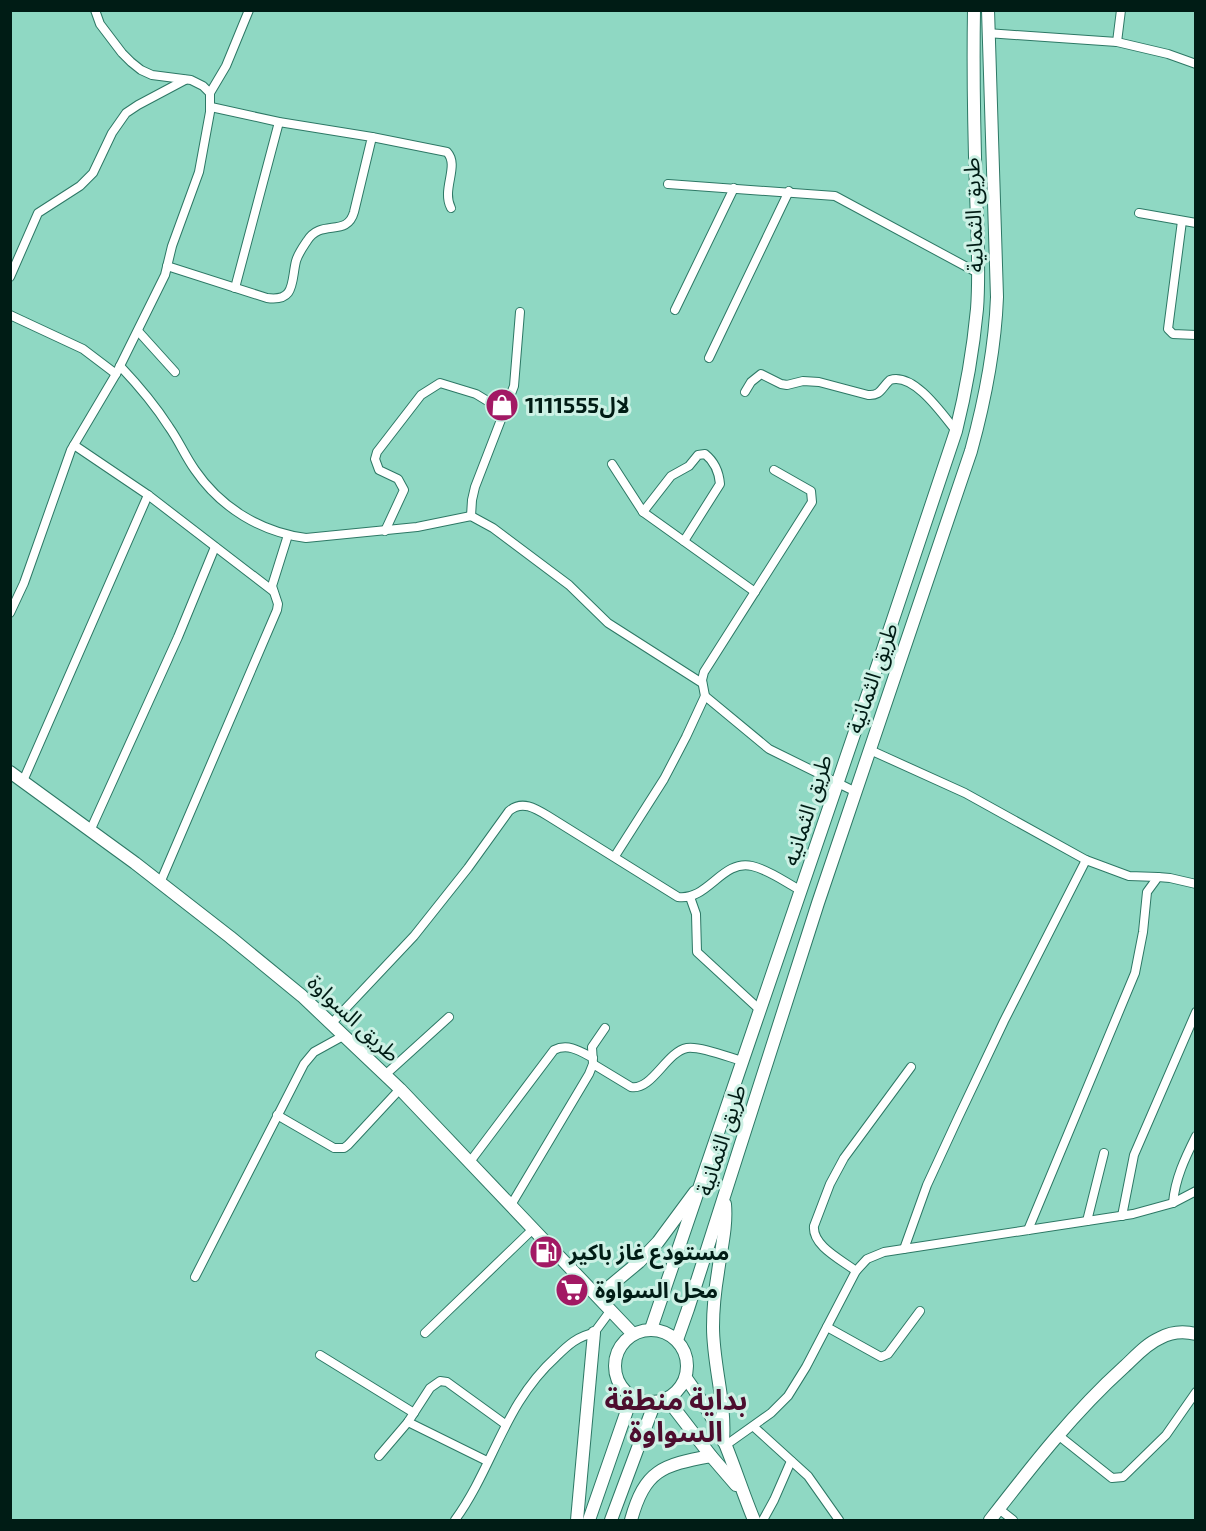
<svg xmlns="http://www.w3.org/2000/svg" width="1206" height="1531" font-family="'Exo 2','Noto Sans Arabic',sans-serif">
<style>
.lines{fill:none;stroke-linecap:round;stroke-linejoin:round}
.street-casing{stroke:#2d7865;stroke-width:10}
.secondary-casing{stroke:#2d7865;stroke-width:14}
.street{stroke:#fff;stroke-width:8}
.secondary{stroke:#fff;stroke-width:12}
.labels{text-anchor:middle;stroke-width:6;stroke-linejoin:round;paint-order:stroke}
.street-label{font-size:22px;fill:#001c15;stroke:#cdf1e5}
.poi-label{font-size:22px;font-weight:bold;fill:#001c15;stroke:#cdf1e5;text-anchor:start}
.district-label{font-size:28px;font-weight:bold;fill:#4d0d2e;stroke:#cdf1e5}
</style>
<rect width="100%" height="100%" fill="#8fd8c3"/>
<g class="lines">
<defs>
<g id="street">
<polyline points="987,33 1117,42 1168,54 1196,64"/>
<polyline points="1117,42 1121,10"/>
<polyline points="210,93 226,66 249,10"/>
<path d="M 372,137 L 447,152 C 460,166 441,189 451,208"/>
<polyline points="668,184 835,196 978,273"/>
<polyline points="1139,213 1196,223"/>
<polyline points="1182,221 1168,329 1173,334 1196,335"/>
<path d="M 167,266 L 267,298 C 296,302 291,281 296,261 C 298,254 303,247 307,241 C 321,218 347,238 354,212 L 372,137 L 279,122 L 211,107"/>
<polyline points="10,277 38,213 80,186 93,173 112,133 126,113 138,105 185,80"/>
<polyline points="235,288 279,122"/>
<polyline points="675,310 734,188"/>
<polyline points="10,315 83,349 116,374"/>
<polyline points="138,331 175,372"/>
<polyline points="709,358 789,191"/>
<path d="M 120,366 C 138,385 155,405 169,427 C 179,441 185,456 195,470 C 221,508 261,532 306,538 L 417,527 L 471,516 L 493,528 L 569,585 L 608,623 L 702,683"/>
<path d="M 745,392 L 751,382 L 761,374 L 781,384 L 787,385 L 803,381 L 819,382 L 868,395 C 881,396 881,388 890,380 C 914,372 943,415 956,431"/>
<polyline points="74,445 148,495 273,591"/>
<polyline points="612,464 643,512 755,592"/>
<path d="M 643,512 L 671,476 L 689,466 L 698,455 L 705,454 C 715,462 719,472 720,484 L 684,541"/>
<polyline points="471,516 472,500 475,487 514,386 520,312"/>
<polyline points="385,531 404,490 398,479 379,470 375,459 377,452 421,395 440,383 476,394 504,411"/>
<polyline points="10,613 24,583 71,450 116,374 165,275 172,246 199,172 210,112 210,93 203,86 191,80 152,75 141,70 131,62 122,53 100,24 95,10"/>
<polyline points="705,696 769,749 856,792"/>
<polyline points="870,750 965,793 1086,860 1129,876 1158,877"/>
<polyline points="23,781 148,495"/>
<polyline points="90,831 178,637 215,547"/>
<polyline points="615,856 664,779 686,737 705,696 702,680 704,672 812,502 811,491 774,470"/>
<polyline points="160,883 277,610 278,604 272,586 288,535"/>
<polyline points="690,897 696,914 697,952 760,1010"/>
<path d="M 331,1024 L 414,936 L 468,868 L 509,811 C 522,800 535,808 548,816 L 678,897 C 708,901 722,859 752,866 C 770,870 786,883 802,891"/>
<path d="M 593,1064 L 631,1087 C 652,1091 666,1052 687,1048 C 700,1046 728,1057 742,1061"/>
<polyline points="385,1075 449,1017"/>
<polyline points="277,1115 334,1148 344,1148 348,1145 400,1089"/>
<path d="M 469,1163 L 554,1050 C 568,1043 580,1051 593,1058"/>
<path d="M 1173,1203 C 1175,1179 1185,1158 1196,1136"/>
<polyline points="511,1205 589,1074 593,1064 592,1047 605,1028"/>
<polyline points="1122,1216 1134,1155 1196,1012"/>
<polyline points="1087,1221 1104,1153"/>
<polyline points="1028,1230 1135,973 1143,932 1147,892 1158,877 1170,878 1196,884"/>
<polyline points="904,1249 927,1185 958,1118 1004,1021 1086,860"/>
<path d="M 856,1271 C 842,1260 812,1246 814,1226 L 830,1184 L 844,1158 L 911,1067"/>
<polyline points="195,1277 304,1064 314,1052 343,1036"/>
<polyline points="827,1327 881,1357 888,1354 920,1311"/>
<polyline points="425,1333 533,1229"/>
<polyline points="320,1355 414,1413"/>
<polyline points="408,1422 487,1461"/>
<polyline points="754,1427 808,1476 839,1520"/>
<polyline points="1058,1435 1112,1478 1123,1477 1166,1435 1196,1392"/>
<polyline points="726,1445 771,1413 788,1396 806,1367 856,1271 867,1259 884,1252 1133,1214 1173,1203 1196,1191"/>
<polyline points="379,1456 408,1422 430,1388 440,1381 447,1382 505,1424"/>
<polyline points="999,1509 1013,1520"/>
<path d="M 455,1520 C 494,1466 504,1404 556,1357 C 568,1345 578,1336 594,1333 L 611,1310"/>
<polyline points="763,1520 774,1500 791,1461"/>
</g>
<g id="secondary">
<polyline points="10,772 135,863 230,937 302,996 400,1089 633,1334"/>
<polyline points="598,1296 639,1262 658,1242 695,1192"/>
<path d="M 651,1329 C 755,1031 856,731 956,431 C 966,391 973,351 977,309 C 980,270 977,229 976,190 C 974,130 973,70 974,10"/>
<circle cx="651" cy="1366" r="36"/>
<path d="M 677,1340 L 688,1309 L 818,903 L 971,451 C 985,400 995,350 997,297 L 988,10"/>
<path d="M 686,1378 C 701,1399 716,1422 726,1446 C 736,1471 744,1496 754,1520"/>
<polyline points="667,1399 711,1456 736,1485"/>
<path d="M 723,1441 C 726,1402 713,1365 713,1327 C 713,1309 715,1290 718,1272 C 721,1249 727,1227 725,1204"/>
<polyline points="577,1520 594,1333"/>
<polyline points="589,1520 632,1396"/>
<polyline points="611,1520 655,1402"/>
<path d="M 631,1520 C 645,1470 662,1465 711,1456"/>
<path d="M 990,1520 C 1032,1466 1073,1413 1124,1367 C 1135,1357 1146,1344 1160,1338 C 1171,1332 1184,1331 1196,1334"/>
</g>
</defs>
<!-- street casing -->
<use href="#street" class="street-casing"/>
<!-- secondary casing -->
<use href="#secondary" class="secondary-casing"/>
<!-- street -->
<use href="#street" class="street"/>
<!-- secondary -->
<use href="#secondary" class="secondary"/>
</g>
<!-- icons -->
<defs>
<symbol id="shop-disc" viewBox="-11 -11 22 22"><circle r="9.5" fill="#a21964" stroke="#cdf1e5"/><path d="M-5-2.5h2.3a2.7 3.5 0 0 1 5.4 0H5L5.5 6h-11ZM-1.5-2.5h3a1.5 2.3 0 0 0-3 0Z" fill="#fff"/></symbol>
<symbol id="fuel-disc" viewBox="-11 -11 22 22"><circle r="9.5" fill="#a21964" stroke="#cdf1e5"/><path d="M-5.5-6h7V0h2V4h1.3V-2.5L3-4.5l.8-.8L6-3V5H2.5V1h-1V6h-7ZM-4.2-4.7v3.2H.2V-4.7Z" fill="#fff"/></symbol>
<symbol id="supermarket-disc" viewBox="-11 -11 22 22"><circle r="9.5" fill="#a21964" stroke="#cdf1e5"/><path d="M-6-5.5h2.5l.6 2H6L4.5 2H-2.5L-4.4-4H-6ZM-1.5 3.2a1.3 1.3 0 1 0 .1 0ZM3 3.2a1.3 1.3 0 1 0 .1 0Z" fill="#fff"/></symbol>
</defs>
<g fill-rule="evenodd">
<use href="#shop-disc" x="483" y="386" width="38" height="38"/>
<use href="#fuel-disc" x="527" y="1233" width="38" height="38"/>
<use href="#supermarket-disc" x="553" y="1271" width="38" height="38"/>
</g>
<g class="labels">
<!-- street labels -->
<g class="street-label">
<text transform="translate(973 215) rotate(-92)" y="8">طريق الثمانية</text>
<text transform="translate(872 678) rotate(-71)" y="8">طريق الثمانية</text>
<text transform="translate(807 810) rotate(-72)" y="8">طريق الثمانيه</text>
<text transform="translate(354 1018) rotate(43)" y="8">طريق السواوة</text>
<text transform="translate(721 1140) rotate(-72)" y="8">طريق الثمانية</text>
</g>
<!-- poi labels -->
<g class="poi-label">
<text x="525" y="413">1111555لال</text>
<text x="569" y="1260">مستودع غاز باكير</text>
<text x="595" y="1298">محل السواوة</text>
</g>
<!-- district labels -->
<g class="district-label">
<text x="676" y="1410">بداية منطقة<tspan x="676" dy="32">السواوة</tspan></text>
</g>
</g>
<!-- border -->
<rect width="1206" height="1531" fill="none" stroke="#001c15" stroke-width="24"/>
</svg>
